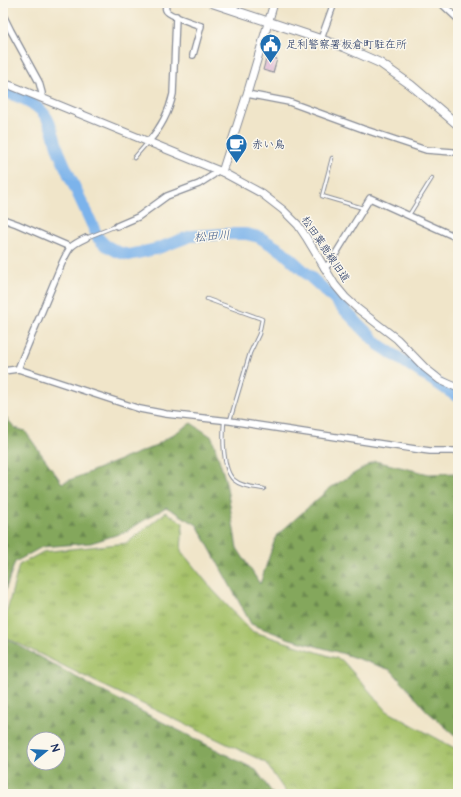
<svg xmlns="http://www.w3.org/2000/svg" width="461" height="797" font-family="'Architects Daughter','Klee One',sans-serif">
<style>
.grass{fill:url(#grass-tufts);stroke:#607863}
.forest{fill:url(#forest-firs);stroke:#506b5d;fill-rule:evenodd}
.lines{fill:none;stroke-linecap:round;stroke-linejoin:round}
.river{stroke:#7cb3eb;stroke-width:12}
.building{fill:url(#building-hatch)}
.service-casing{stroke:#868a94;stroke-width:4.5}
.minor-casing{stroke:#868a94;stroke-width:8}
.tertiary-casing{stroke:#868a94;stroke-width:9}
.secondary-casing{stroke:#868a94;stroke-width:10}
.service{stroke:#fff;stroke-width:2.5}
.minor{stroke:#fff;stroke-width:5.5}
.tertiary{stroke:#fff;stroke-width:7}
.secondary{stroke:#fff;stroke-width:8}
.labels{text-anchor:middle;stroke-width:3;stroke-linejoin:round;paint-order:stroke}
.poi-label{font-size:11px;fill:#1b2f5e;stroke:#fbf7ec;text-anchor:start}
.street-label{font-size:11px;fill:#1b2f5e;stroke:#fbf7ec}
.water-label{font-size:12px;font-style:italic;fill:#385788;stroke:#fbf7ec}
</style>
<defs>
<pattern id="grass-tufts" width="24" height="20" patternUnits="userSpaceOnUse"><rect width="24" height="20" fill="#a5c168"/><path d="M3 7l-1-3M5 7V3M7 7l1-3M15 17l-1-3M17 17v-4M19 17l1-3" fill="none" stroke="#869d59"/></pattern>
<pattern id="forest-firs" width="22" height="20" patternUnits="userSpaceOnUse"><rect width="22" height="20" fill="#84a75c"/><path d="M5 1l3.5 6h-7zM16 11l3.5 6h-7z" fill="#6b884f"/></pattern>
<pattern id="building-hatch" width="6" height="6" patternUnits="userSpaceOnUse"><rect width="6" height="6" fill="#d69ecd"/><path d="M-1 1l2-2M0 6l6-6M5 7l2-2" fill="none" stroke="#ad81aa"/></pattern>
</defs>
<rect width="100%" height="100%" fill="#fbf7ec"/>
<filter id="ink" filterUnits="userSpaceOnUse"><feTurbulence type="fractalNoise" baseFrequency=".025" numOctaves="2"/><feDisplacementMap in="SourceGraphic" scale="8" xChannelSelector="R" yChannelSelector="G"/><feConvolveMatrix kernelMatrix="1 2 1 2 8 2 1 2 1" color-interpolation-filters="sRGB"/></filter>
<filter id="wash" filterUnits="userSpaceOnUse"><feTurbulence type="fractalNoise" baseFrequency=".012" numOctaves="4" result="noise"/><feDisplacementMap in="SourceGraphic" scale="16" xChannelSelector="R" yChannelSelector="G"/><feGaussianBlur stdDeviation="0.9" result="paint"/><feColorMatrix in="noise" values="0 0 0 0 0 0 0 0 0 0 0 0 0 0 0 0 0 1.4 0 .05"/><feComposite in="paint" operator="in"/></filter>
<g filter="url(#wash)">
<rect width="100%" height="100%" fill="#f0e5c9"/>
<!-- grass -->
<polygon class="grass" points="166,512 183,523 181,551 212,589 251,631 342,660 387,711 458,750 458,794 287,794 265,762 96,682 3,636 3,626 19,565 43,552 127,543"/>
<!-- forest -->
<g class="forest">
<polygon points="3,414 15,428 25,431 62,483 153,447 191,423 212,437 226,482 237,548 260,584 276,536 330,488 375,461 429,474 458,473 458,738 427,711 391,670 341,653 290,639 251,624 197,525 166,507 125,532 91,543 42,547 15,562 3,597"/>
<path d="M 3,637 L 94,687 L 256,770 L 273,794 L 3,794 ZM 34,739 L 58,739 L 58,763 L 34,763 Z"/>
</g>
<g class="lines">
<!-- river -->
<path class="river" d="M 3,91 C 18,96 35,102 45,115 C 53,126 54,139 59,152 C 71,181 86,210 98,238 L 105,245 L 118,252 L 129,255 L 156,249 L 191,236 L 225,234 L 246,234 L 259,237 L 282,251 L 329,294 L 379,345 L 458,397"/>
</g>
<g id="blocks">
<!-- building -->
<polygon class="building" points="267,56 277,59 273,73 263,70"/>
</g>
</g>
<g filter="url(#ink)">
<use href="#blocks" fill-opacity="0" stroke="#868a94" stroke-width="1"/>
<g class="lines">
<defs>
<g id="service">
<polyline points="134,158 148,142"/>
<polyline points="332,158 322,196 363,208"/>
<polyline points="409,215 432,178"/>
<polyline points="86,238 116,226"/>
<polyline points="207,299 262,319 259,334 250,353 230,420"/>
<path d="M 224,421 C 223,435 222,470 234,480 C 242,487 254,487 264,489"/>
</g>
<g id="minor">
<path d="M 166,3 C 166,5 165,8 166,10 C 167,15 196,24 201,26 L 193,55"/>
<polyline points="441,3 458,19"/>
<polyline points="3,15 11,31 39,82 42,93 41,98"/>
<polyline points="321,39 334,3"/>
<polyline points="247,94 289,102 363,129 426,150 453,152"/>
<path d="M 148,142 C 161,128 169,112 173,94 L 176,16"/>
<polyline points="3,219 17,224 70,247"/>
<polyline points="117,226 138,217 167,196 199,184 213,175 218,170"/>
<polyline points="324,268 330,263 370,198 458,238"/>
<path d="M 18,369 L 20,364 L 62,263 C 70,247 69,246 86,238"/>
<polyline points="3,371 18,369 140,409 166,414 230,421 415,449 430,451 458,451"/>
</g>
<g id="tertiary">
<polyline points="3,83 12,86 222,172 261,193 283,210 298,225 306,237 335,285 345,297 358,309 397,339 425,368 440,380 458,388"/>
<polyline points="222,172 247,94 274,3"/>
</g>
<polyline id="secondary" points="212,3 344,47 380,63 411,85 458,125"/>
</defs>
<!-- service casing -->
<use href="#service" class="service-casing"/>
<!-- minor casing -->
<use href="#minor" class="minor-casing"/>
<!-- tertiary casing -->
<use href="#tertiary" class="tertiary-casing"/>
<!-- secondary casing -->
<use href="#secondary" class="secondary-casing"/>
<!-- service -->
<use href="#service" class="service"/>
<!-- minor -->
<use href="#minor" class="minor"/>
<!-- tertiary -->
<use href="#tertiary" class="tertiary"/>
<!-- secondary -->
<use href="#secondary" class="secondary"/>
</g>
</g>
<!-- icons -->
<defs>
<symbol id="civic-pin" viewBox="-11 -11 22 30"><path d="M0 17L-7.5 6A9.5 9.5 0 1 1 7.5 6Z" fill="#1f6fb2" stroke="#fbf7ec"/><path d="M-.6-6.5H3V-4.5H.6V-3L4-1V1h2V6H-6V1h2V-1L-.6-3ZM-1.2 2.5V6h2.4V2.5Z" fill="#fff"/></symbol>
<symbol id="cafe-pin" viewBox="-11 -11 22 30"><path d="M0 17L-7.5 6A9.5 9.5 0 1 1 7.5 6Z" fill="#1f6fb2" stroke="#fbf7ec"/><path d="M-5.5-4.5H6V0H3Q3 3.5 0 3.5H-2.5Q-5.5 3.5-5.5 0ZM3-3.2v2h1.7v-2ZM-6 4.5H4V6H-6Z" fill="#fff"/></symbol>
</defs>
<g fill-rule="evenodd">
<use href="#civic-pin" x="258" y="32" width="25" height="34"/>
<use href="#cafe-pin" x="224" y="132" width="25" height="34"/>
</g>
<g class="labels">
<!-- poi labels -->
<g class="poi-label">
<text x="286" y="48">足利警察署板倉町駐在所</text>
<text x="252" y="148">赤い鳥</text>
</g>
<!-- street labels -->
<g class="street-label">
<text transform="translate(326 249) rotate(56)" y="4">松田葉鹿線旧道</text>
</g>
<!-- water labels -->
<g class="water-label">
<text transform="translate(212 236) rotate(-4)" y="4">松田川</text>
</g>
</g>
<!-- margin -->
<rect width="461" height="797" fill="none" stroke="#fbf7ec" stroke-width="16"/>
<!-- north arrow -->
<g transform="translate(46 751) rotate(72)"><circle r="19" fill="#fbf7ec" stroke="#a1a7b3"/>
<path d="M0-3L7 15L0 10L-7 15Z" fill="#1f6fb2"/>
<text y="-6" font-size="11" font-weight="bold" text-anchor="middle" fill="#1b2f5e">N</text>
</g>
</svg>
